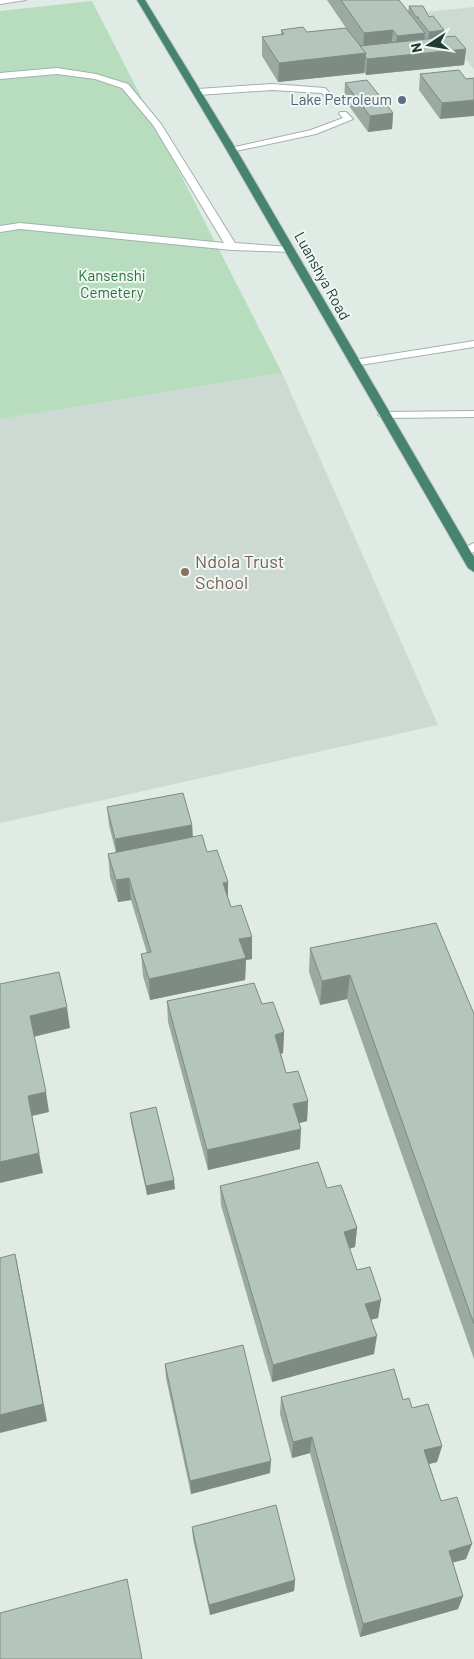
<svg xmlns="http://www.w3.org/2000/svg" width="474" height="1659" font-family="Barlow,sans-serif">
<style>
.built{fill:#cddad3}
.green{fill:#b7dcbe}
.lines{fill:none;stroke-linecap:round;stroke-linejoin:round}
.service-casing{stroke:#a2b3ab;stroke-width:2}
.minor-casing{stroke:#a2b3ab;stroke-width:2}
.trunk-casing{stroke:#c1c8c5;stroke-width:2}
.service{fill:#fff;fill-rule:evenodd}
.minor{fill:#fff;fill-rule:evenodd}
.trunk{fill:#478470;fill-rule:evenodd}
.wall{fill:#9ba9a3}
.shaded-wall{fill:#7e8a84}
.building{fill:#b4c5bd;stroke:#7e8a84}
.service-dot{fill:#5c6f8a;stroke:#eff7f3;stroke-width:2}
.education-dot{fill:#8d6e63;stroke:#eff7f3;stroke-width:2}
.labels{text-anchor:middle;stroke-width:4;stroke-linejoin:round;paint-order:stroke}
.far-service-label{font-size:15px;fill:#4e5e75;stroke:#eff7f3;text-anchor:end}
.far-park-label{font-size:15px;fill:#2a723e;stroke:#eff7f3}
.far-street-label{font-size:15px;fill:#203b31;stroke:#eff7f3}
.education-label{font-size:18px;fill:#785e54;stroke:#eff7f3;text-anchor:start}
</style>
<rect width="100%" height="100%" fill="#dfebe4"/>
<!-- built -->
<g class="built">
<polygon points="474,7 474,69 426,12"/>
<polygon points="282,373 438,725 0,823 0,419"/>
</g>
<!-- green -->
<polygon class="green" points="92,1 282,373 0,419 0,11"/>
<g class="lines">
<defs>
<g id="service">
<polygon points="57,68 96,74 128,84 161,124 235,243 290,247 295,250 294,252 232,250 20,229 0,232 0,226 20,223 224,243 153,125 122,88 95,79 57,74 0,79 0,73"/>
<polygon points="272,84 325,88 335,99 328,101 322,93 272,90 198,95 194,92 198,89"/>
<polygon points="340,112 346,112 353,119 316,134 231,152 226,149 311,130 343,118 339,114"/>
<polygon points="474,411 474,417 384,418 378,415 384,412"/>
<polygon points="474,543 474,552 464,555 458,551"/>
</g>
<g id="minor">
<polygon points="0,0 26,0 0,4"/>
<polygon points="474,341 474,347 354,366 349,363 354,360"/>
</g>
<polygon id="trunk" points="137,0 145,0 236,149 474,557 474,572 468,568 226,149"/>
</defs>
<!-- service casing -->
<use href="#service" class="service-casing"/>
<!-- minor casing -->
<use href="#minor" class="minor-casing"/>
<!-- trunk casing -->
<use href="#trunk" class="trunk-casing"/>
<!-- service -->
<use href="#service" class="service"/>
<!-- minor -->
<use href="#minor" class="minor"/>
<!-- trunk -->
<use href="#trunk" class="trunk"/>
</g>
<!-- wall -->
<g class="wall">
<polygon points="327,0 399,0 408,12 409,6 429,17 444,30 444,37 466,49 464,65 366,75 364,72 364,73 278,82 262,56 262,37 281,35 281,30 307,32 346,28"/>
<polygon points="420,74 466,79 440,119 419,90"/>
<polygon points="345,83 393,113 392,129 368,132 344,99"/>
<polygon points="107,807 192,825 193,837 207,852 231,907 252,937 252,959 246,960 245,980 150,1000 143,976 141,954 147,953 131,900 118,902 110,877 108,854 116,853 109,825"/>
<polygon points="310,948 474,1014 474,1359 347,999 320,1005 309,972"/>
<polygon points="167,1001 262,1004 284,1032 283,1053 281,1054 286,1073 308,1101 307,1121 299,1123 300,1149 208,1170 168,1022"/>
<polygon points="130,1113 175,1189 147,1195 131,1122"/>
<polygon points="220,1186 357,1228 355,1247 349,1249 357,1270 378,1318 371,1319 374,1354 272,1382 221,1205"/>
<polygon points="165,1364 270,1473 191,1494 166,1378"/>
<polygon points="281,1397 403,1400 412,1408 442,1446 437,1462 429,1464 441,1501 466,1559 453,1562 463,1596 458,1609 360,1637 310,1453 292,1458 280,1414"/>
<polygon points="192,1527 295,1580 294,1591 210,1615 193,1539"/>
</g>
<!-- shaded-wall -->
<g class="shaded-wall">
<polygon points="393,30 391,50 363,52 364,33"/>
<polygon points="444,30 444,39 428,40 429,32"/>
<polygon points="425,33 423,53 395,55 397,36"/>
<polygon points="466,49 464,65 366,75 367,59"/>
<polygon points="366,53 364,73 278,82 279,63"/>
<polygon points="474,100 474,116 440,119 442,103"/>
<polygon points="393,113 392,129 368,132 370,116"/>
<polygon points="192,825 193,843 117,857 115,839"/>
<polygon points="129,878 131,900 118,902 116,880"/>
<polygon points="228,882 228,904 223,883"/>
<polygon points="252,937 252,959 246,960 245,980 150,1000 149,979 239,939"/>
<polygon points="350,975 347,999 320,1005 322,981"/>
<polygon points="67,1007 70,1028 33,1037 30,1016"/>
<polygon points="284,1032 283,1053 274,1056 275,1035"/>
<polygon points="46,1092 49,1112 32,1116 43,1173 0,1183 0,1162 28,1096"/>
<polygon points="308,1101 307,1121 292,1125 293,1104"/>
<polygon points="301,1129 300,1149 208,1170 207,1150"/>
<polygon points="174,1180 175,1189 147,1195 146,1186"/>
<polygon points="357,1228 355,1247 341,1251 344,1232"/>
<polygon points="15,1254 19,1273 47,1421 0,1433 0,1415"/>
<polygon points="381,1300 378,1318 363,1322 365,1304"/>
<polygon points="377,1336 374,1354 272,1382 273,1365"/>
<polygon points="312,1437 310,1453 292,1458 293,1442"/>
<polygon points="442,1446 437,1462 420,1466 424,1450"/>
<polygon points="271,1461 270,1473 191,1494 190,1481"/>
<polygon points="472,1544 466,1559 444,1565 449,1551"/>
<polygon points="295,1580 294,1591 210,1615 209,1605"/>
<polygon points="463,1596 458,1609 360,1637 363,1624"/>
</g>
<!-- building -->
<g class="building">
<polygon points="341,0 399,0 425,33 397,36 393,30 364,33"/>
<polygon points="409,6 423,6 429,17 433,16 444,30 429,32 418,18 419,17 416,17"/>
<polygon points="303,27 307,32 346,28 366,53 279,63 262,37 284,34 281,30"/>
<polygon points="455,36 466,49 367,59 365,56 366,53 360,46"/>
<polygon points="459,70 466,79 474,78 474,100 442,103 420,74"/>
<polygon points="367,80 393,113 370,116 345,83"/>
<polygon points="183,793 192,825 115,839 107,807"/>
<polygon points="202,835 207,852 217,850 228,882 223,883 231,907 241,905 252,937 239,939 246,958 149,979 141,954 151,952 129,878 116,880 108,854"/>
<polygon points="436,923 474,1014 474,1324 350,975 322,981 310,948"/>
<polygon points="59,972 67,1007 30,1016 46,1092 28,1096 39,1153 0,1162 0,984"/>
<polygon points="254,983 262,1004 273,1002 284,1032 275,1035 286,1073 298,1071 308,1101 293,1104 301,1129 207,1150 167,1001"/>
<polygon points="156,1107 174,1180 146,1186 130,1113"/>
<polygon points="318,1162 327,1188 341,1185 357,1228 344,1232 357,1270 370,1267 381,1300 365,1304 377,1336 273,1365 220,1186"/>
<polygon points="15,1254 43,1404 0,1415 0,1258"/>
<polygon points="243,1345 271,1461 190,1481 165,1364"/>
<polygon points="394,1369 403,1400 409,1398 412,1408 428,1404 442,1446 424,1450 441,1501 457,1497 472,1544 449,1551 463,1596 363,1624 312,1437 293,1442 281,1397"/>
<polygon points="276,1505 295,1580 209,1605 192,1527"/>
<polygon points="127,1579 142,1659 0,1659 0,1613"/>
</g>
<!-- markers -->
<circle class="service-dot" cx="402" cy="100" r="5"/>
<circle class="education-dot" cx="185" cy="572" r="5"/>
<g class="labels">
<!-- far-service labels -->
<g class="far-service-label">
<text x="392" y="105">Lake Petroleum</text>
</g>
<!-- far-park labels -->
<g class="far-park-label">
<text x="112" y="281">Kansenshi<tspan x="112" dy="17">Cemetery</tspan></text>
</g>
<!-- far-street labels -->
<g class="far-street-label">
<text transform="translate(322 276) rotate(61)" y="5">Luanshya Road</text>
</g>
<!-- education labels -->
<g class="education-label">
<text x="195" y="568">Ndola Trust<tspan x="195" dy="21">School</tspan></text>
</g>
</g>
<!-- north arrow -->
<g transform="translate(429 45) rotate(258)" stroke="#eff7f3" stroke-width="4" paint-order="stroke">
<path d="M0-4L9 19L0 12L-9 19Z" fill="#203b31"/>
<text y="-8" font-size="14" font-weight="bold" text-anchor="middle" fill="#203b31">N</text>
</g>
</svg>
